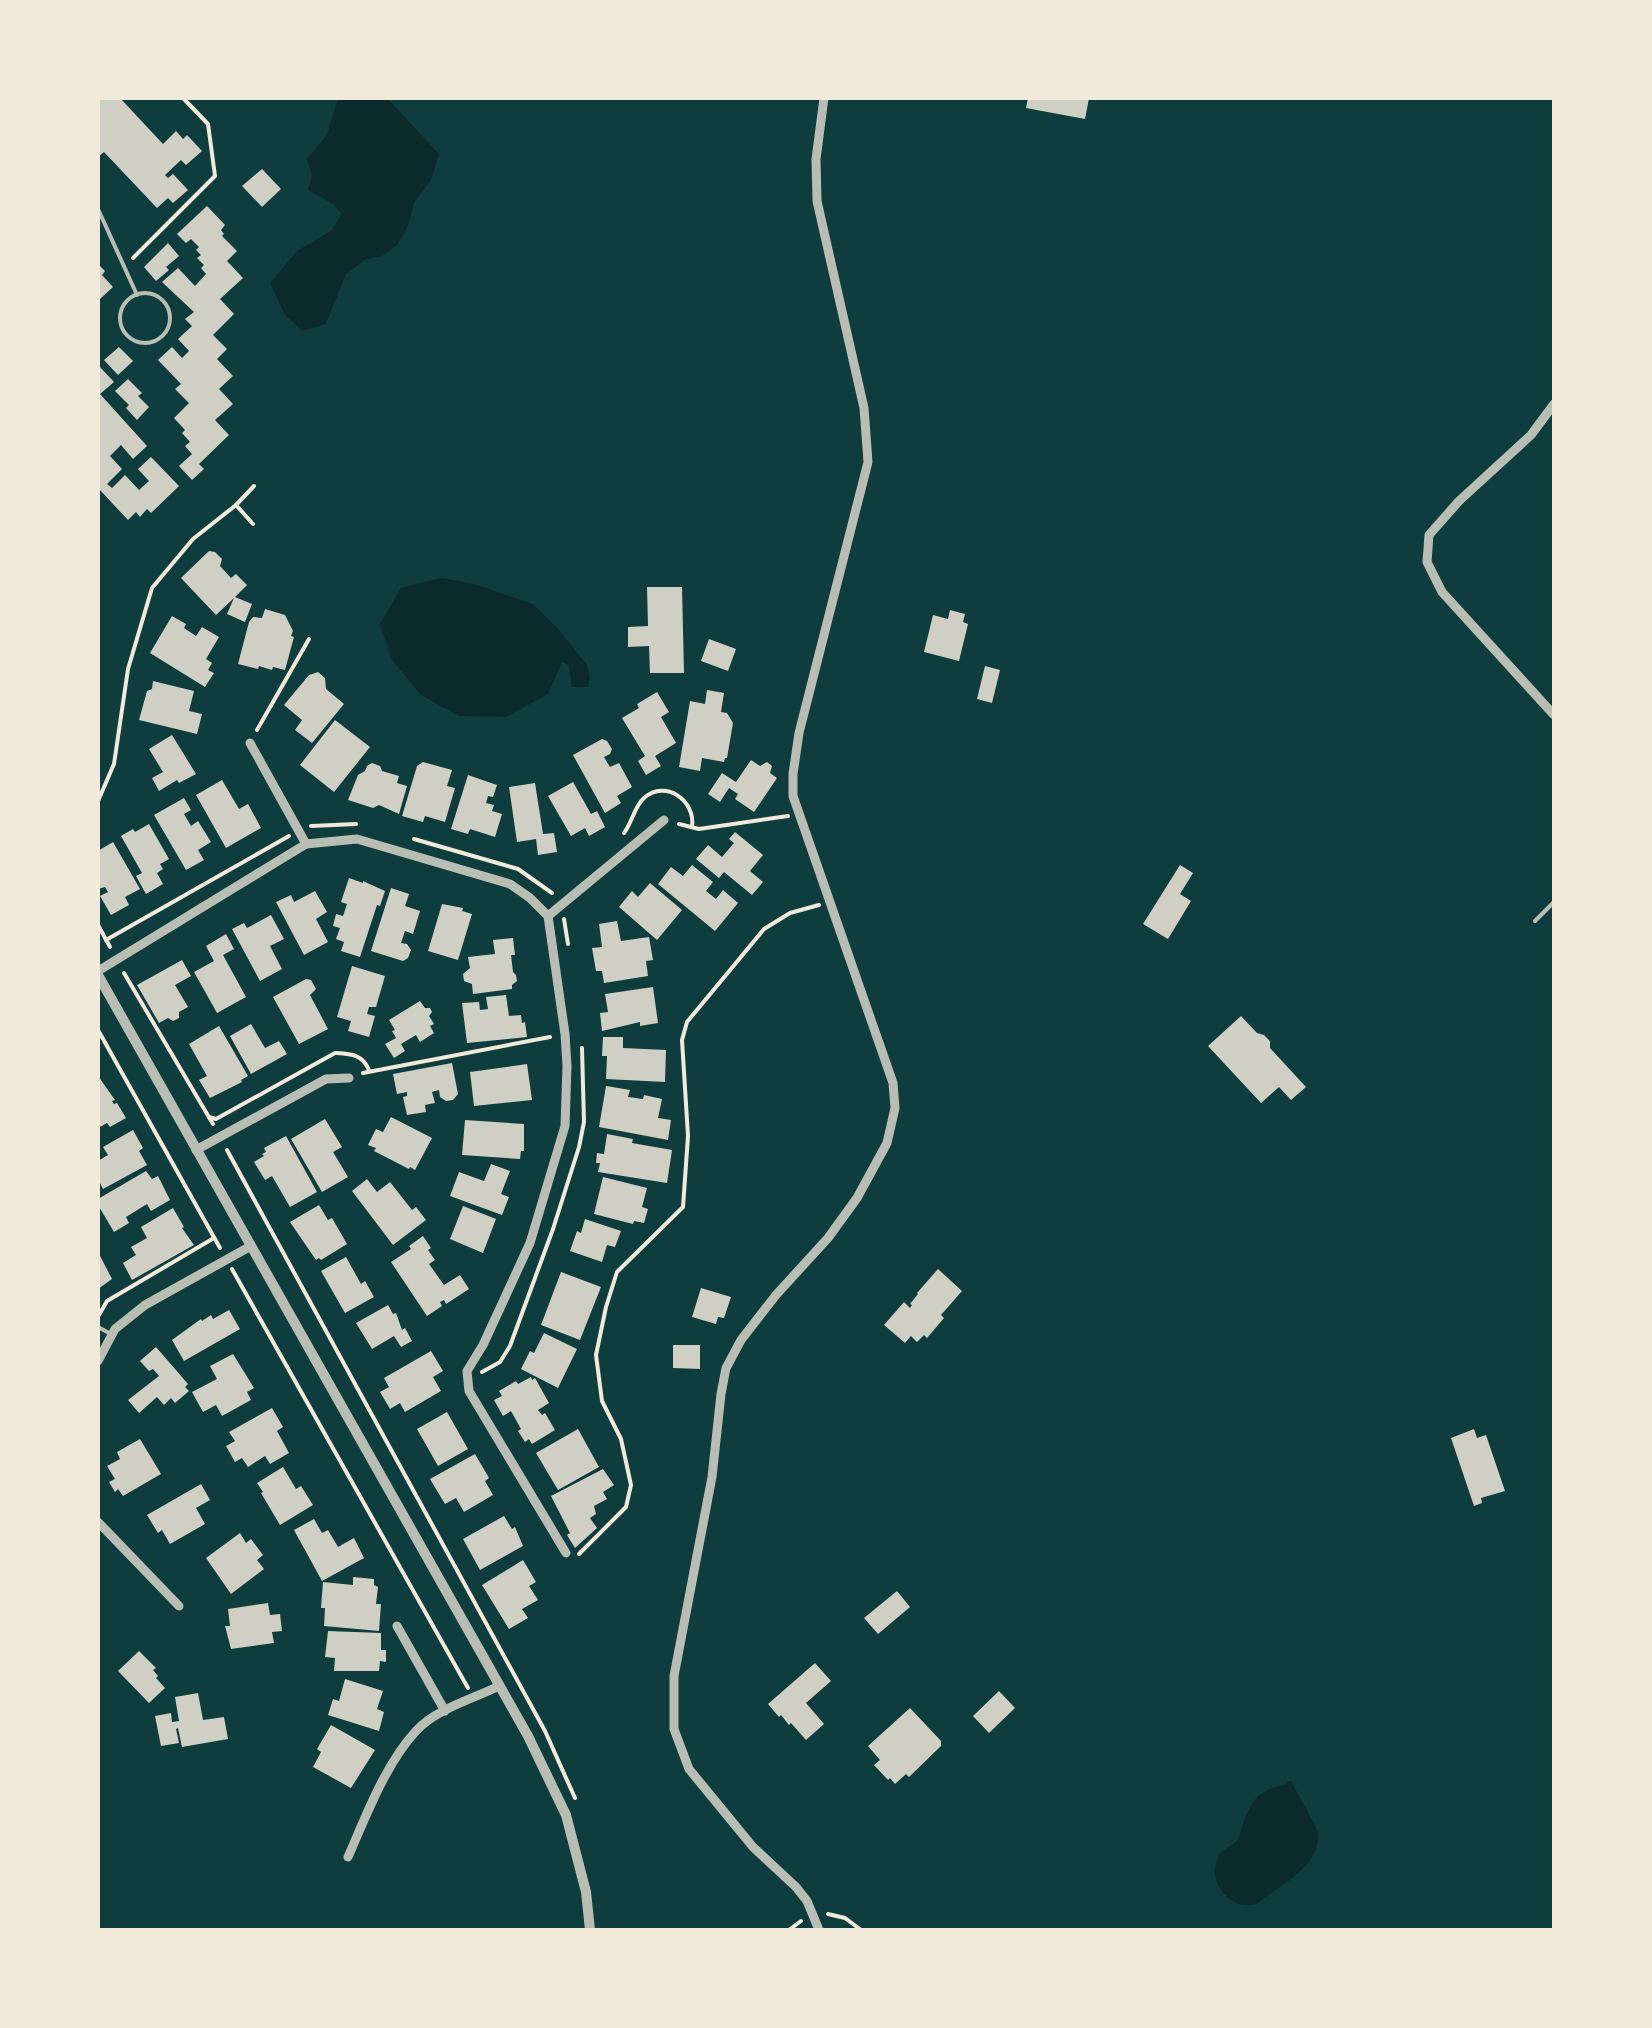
<svg xmlns="http://www.w3.org/2000/svg" width="1652" height="2028" font-family="Merriweather,serif">
<style>
.water{fill:#0a2a2b}
.building{fill:#cfcfc3}
.lines{fill:none;stroke-linecap:round;stroke-linejoin:round}
.path{stroke:#f1e9da;stroke-width:4}
.service{stroke:#b8beb3;stroke-width:4}
.minor{stroke:#b8beb3;stroke-width:9}
.tertiary{stroke:#b8beb3;stroke-width:10}
</style>
<rect width="100%" height="100%" fill="#0f3d3e"/>
<!-- water -->
<g class="water">
<polygon points="338,98 387,98 439,154 431,180 414,203 408,226 397,245 382,256 366,259 346,274 326,324 302,331 285,315 270,283 297,251 331,231 342,214 333,204 308,190 312,175 307,159 327,135"/>
<polygon points="442,578 474,584 533,604 558,629 587,665 590,678 588,687 572,687 569,665 562,662 548,694 506,717 459,716 421,695 392,660 380,624 401,588"/>
<path d="M 1288,1781 L 1291,1781 L 1318,1831 C 1322,1867 1280,1884 1257,1904 C 1230,1913 1204,1879 1220,1854 C 1225,1847 1234,1846 1238,1839 C 1240,1836 1242,1827 1243,1824 C 1252,1798 1261,1789 1287,1784 Z"/>
</g>
<!-- building -->
<g class="building">
<polygon points="98,98 120,98 163,144 176,131 183,139 187,135 202,151 186,165 181,160 165,175 168,178 173,174 188,190 173,203 168,198 157,208 104,152 98,157 98,121 100,118 98,115"/>
<polygon points="1028,98 1089,98 1085,119 1026,108"/>
<polygon points="262,169 281,189 262,207 242,186"/>
<polygon points="207,206 225,225 221,230 224,234 222,236 237,251 227,261 243,278 220,299 234,314 213,335 227,349 217,359 233,376 219,389 233,404 215,420 229,435 199,464 204,469 192,480 179,466 192,454 185,446 190,442 182,433 185,430 174,418 189,403 175,389 181,384 158,360 172,347 182,358 189,351 178,339 192,326 185,319 194,312 162,282 178,268 195,286 206,274 201,268 204,265 197,258 201,255 196,250 199,247 191,239 186,243 177,234"/>
<polygon points="168,243 179,256 166,267 169,270 156,281 144,267"/>
<polygon points="98,264 105,271 102,275 113,287 100,299 98,297"/>
<polygon points="119,347 133,361 118,375 104,360"/>
<polygon points="98,365 114,382 100,394 147,446 133,459 121,445 110,456 122,469 107,484 112,488 125,475 139,490 149,481 138,469 151,457 179,486 151,513 147,509 140,517 136,512 128,520 98,488"/>
<polygon points="128,379 142,393 138,396 149,407 137,420 126,408 129,405 115,391"/>
<polygon points="209,551 215,552 222,559 220,566 231,578 236,574 247,585 235,597 252,604 245,622 227,614 234,598 216,615 181,578"/>
<polygon points="647,587 682,587 684,673 650,673 649,646 628,647 628,627 648,626"/>
<polygon points="265,609 285,615 293,631 291,636 294,637 285,670 273,667 272,670 259,666 258,669 238,664 249,622 253,617 262,618"/>
<polygon points="950,610 965,614 963,622 968,624 959,661 924,652 933,615 948,619"/>
<polygon points="172,616 186,624 184,628 196,636 202,627 219,637 206,659 212,663 208,670 214,673 205,687 150,653"/>
<polygon points="709,639 736,649 728,671 701,661"/>
<polygon points="985,666 1000,670 992,703 977,699"/>
<polygon points="318,672 325,678 326,689 344,704 312,743 295,730 302,720 284,705 309,675"/>
<polygon points="153,681 194,691 189,711 202,714 197,734 139,720 147,691 152,689"/>
<polygon points="707,690 724,693 721,712 727,713 733,723 727,758 725,758 724,762 702,758 700,771 679,767 690,701 705,704"/>
<polygon points="657,692 669,712 661,717 676,743 655,756 661,766 646,775 638,761 645,756 622,718 639,708 637,704"/>
<polygon points="335,720 370,747 334,792 300,765"/>
<polygon points="172,735 196,774 179,783 177,780 159,791 152,778 163,772 149,749"/>
<polygon points="602,739 607,741 612,749 610,754 604,757 610,767 619,763 632,787 617,796 621,803 605,813 573,755"/>
<polygon points="751,760 760,766 767,762 772,766 770,773 777,778 754,812 735,799 738,794 729,788 720,802 708,794 722,773 736,782"/>
<polygon points="423,762 452,770 447,786 455,788 445,822 425,816 423,822 402,816 417,766"/>
<polygon points="372,763 380,766 382,771 399,776 397,783 407,786 399,814 379,805 373,808 348,800 358,775 365,771 367,766"/>
<polygon points="468,775 497,785 493,797 488,796 486,803 494,805 492,811 502,814 495,837 470,829 468,834 451,829"/>
<polygon points="222,780 239,809 248,804 261,828 226,848 196,795"/>
<polygon points="573,782 591,814 597,811 605,827 589,836 585,828 571,836 548,796"/>
<polygon points="535,783 543,834 554,833 557,852 538,855 536,839 517,842 509,787"/>
<polygon points="184,798 191,810 184,814 191,826 198,821 211,842 198,850 204,860 186,870 154,815"/>
<polygon points="149,824 169,859 160,864 163,869 157,873 163,884 146,894 136,876 142,873 121,836 133,829 135,832"/>
<polygon points="735,832 763,855 750,871 763,882 752,895 724,872 719,878 696,859 708,845 722,857 734,843 729,839"/>
<polygon points="113,842 140,889 125,897 129,905 111,915 100,896 108,892 105,887 98,889 98,851"/>
<polygon points="692,865 713,882 706,891 716,899 723,890 738,903 715,931 658,884 671,867 683,876"/>
<polygon points="1180,865 1193,873 1180,894 1191,901 1168,939 1143,924"/>
<polygon points="349,878 363,883 363,881 385,891 380,906 377,905 360,957 341,951 344,942 336,939 340,928 333,926 336,914 343,916 347,904 341,902"/>
<polygon points="650,883 682,910 657,940 619,907 632,891 638,897"/>
<polygon points="391,888 409,894 405,906 420,911 413,934 405,931 401,943 407,944 411,950 408,958 403,961 371,951"/>
<polygon points="315,891 327,912 316,919 328,942 304,955 276,902 291,895 294,902"/>
<polygon points="442,904 463,908 462,911 472,914 458,960 428,951"/>
<polygon points="271,915 284,939 270,946 282,969 260,981 232,929 244,923 247,928"/>
<polygon points="617,921 621,941 649,937 653,960 646,961 648,976 604,983 602,971 596,971 592,948 602,947 599,924"/>
<polygon points="226,934 234,949 223,955 246,997 217,1013 194,972 214,961 206,946"/>
<polygon points="513,938 515,955 511,955 513,972 516,975 517,981 512,985 512,989 473,994 472,984 464,981 463,974 470,968 468,957 495,954 493,940"/>
<polygon points="182,960 191,976 175,985 188,1007 179,1012 179,1018 173,1021 168,1018 159,1023 137,985"/>
<polygon points="352,966 385,976 376,1007 369,1007 367,1014 375,1016 369,1037 348,1031 351,1021 337,1017"/>
<polygon points="306,979 311,980 316,989 310,995 328,1029 299,1044 273,997"/>
<polygon points="653,987 658,1023 640,1026 640,1022 602,1031 600,1013 608,1012 605,994"/>
<polygon points="506,995 509,1016 521,1015 522,1023 525,1022 527,1037 467,1043 462,1003 479,1002 480,1010 488,1009 486,997"/>
<polygon points="420,1001 425,1008 430,1008 432,1012 429,1016 434,1024 430,1026 434,1033 420,1042 416,1035 401,1044 405,1051 394,1058 385,1044 396,1038 392,1031 395,1030 389,1020"/>
<polygon points="1241,1016 1257,1033 1264,1035 1270,1041 1270,1048 1306,1087 1291,1100 1279,1087 1261,1103 1208,1046"/>
<polygon points="251,1024 265,1048 279,1041 287,1054 251,1074 230,1036"/>
<polygon points="219,1026 248,1076 241,1080 242,1082 210,1098 199,1080 207,1076 189,1044"/>
<polygon points="603,1037 623,1037 623,1048 666,1050 665,1082 606,1079 607,1056 602,1056"/>
<polygon points="452,1063 458,1094 453,1100 446,1101 440,1097 439,1090 432,1092 435,1103 425,1105 426,1112 407,1115 403,1097 407,1096 407,1092 397,1094 393,1074"/>
<polygon points="527,1064 532,1100 474,1106 470,1072"/>
<polygon points="98,1076 115,1100 112,1101 114,1104 117,1103 126,1118 110,1127 107,1123 100,1127 98,1123"/>
<polygon points="606,1086 630,1090 628,1097 643,1099 644,1095 662,1099 658,1118 671,1120 668,1140 599,1127"/>
<polygon points="391,1117 432,1138 415,1170 410,1167 409,1169 374,1151 376,1148 368,1145 376,1129 383,1132"/>
<polygon points="325,1119 342,1147 333,1152 348,1177 322,1192 291,1139"/>
<polygon points="465,1120 524,1124 524,1151 521,1151 520,1159 462,1155"/>
<polygon points="133,1130 143,1148 139,1151 147,1165 103,1189 98,1179 98,1161 108,1155 103,1147"/>
<polygon points="607,1134 633,1139 632,1143 672,1150 667,1183 598,1172 600,1163 596,1163 597,1153 604,1154"/>
<polygon points="286,1136 317,1192 290,1207 272,1176 265,1180 254,1162 264,1156 262,1154 266,1152 264,1148"/>
<polygon points="491,1164 510,1171 501,1194 509,1197 502,1215 450,1196 459,1172 484,1181"/>
<polygon points="146,1171 152,1179 158,1176 170,1200 151,1211 147,1204 126,1217 129,1223 114,1232 98,1205 98,1199"/>
<polygon points="603,1177 647,1188 642,1207 648,1209 644,1223 634,1221 633,1224 594,1214"/>
<polygon points="367,1179 377,1192 390,1182 412,1210 416,1207 426,1220 393,1245 352,1191"/>
<polygon points="319,1205 328,1220 332,1218 347,1244 321,1260 319,1258 316,1260 290,1222"/>
<polygon points="463,1206 496,1219 483,1253 450,1239"/>
<polygon points="173,1208 184,1227 182,1228 194,1245 132,1280 123,1263 136,1255 131,1247 147,1238 141,1227"/>
<polygon points="585,1219 621,1231 615,1247 607,1245 602,1262 570,1251 577,1231 581,1233"/>
<polygon points="423,1236 431,1248 428,1250 435,1260 429,1264 444,1285 460,1275 469,1289 446,1304 444,1300 440,1302 442,1306 427,1316 391,1262 411,1249 409,1246"/>
<polygon points="98,1252 112,1279 98,1289"/>
<polygon points="346,1257 361,1284 365,1281 374,1297 345,1313 321,1271"/>
<polygon points="938,1269 962,1291 941,1315 944,1318 927,1338 924,1335 917,1342 911,1336 905,1343 884,1325 904,1302 910,1308 912,1305 910,1304 918,1294 917,1293"/>
<polygon points="561,1272 601,1287 580,1340 541,1325"/>
<polygon points="701,1288 731,1297 724,1318 718,1317 716,1324 692,1317"/>
<polygon points="388,1305 393,1314 396,1313 402,1330 405,1328 412,1341 401,1347 394,1336 372,1349 356,1323"/>
<polygon points="229,1310 240,1329 184,1361 172,1340 201,1319 202,1321 211,1315 213,1319"/>
<polygon points="544,1333 577,1349 558,1388 521,1369 530,1351 534,1353"/>
<polygon points="673,1345 700,1345 700,1369 673,1368"/>
<polygon points="156,1347 188,1384 185,1387 189,1391 175,1403 171,1398 164,1405 157,1397 139,1413 128,1400 159,1376 153,1369 149,1371 140,1361"/>
<polygon points="431,1351 443,1371 433,1377 441,1391 405,1412 400,1403 390,1409 380,1392 389,1387 384,1378"/>
<polygon points="233,1354 254,1388 247,1392 251,1400 222,1416 216,1405 203,1412 192,1392 217,1379 210,1366"/>
<polygon points="531,1377 532,1380 535,1378 549,1403 538,1410 542,1415 545,1413 555,1430 532,1444 529,1439 525,1442 518,1431 521,1429 511,1411 503,1416 494,1400 502,1396 499,1391 516,1381 518,1384"/>
<polygon points="272,1408 283,1427 277,1431 289,1453 270,1464 265,1456 248,1467 242,1458 235,1462 226,1446 235,1441 229,1432"/>
<polygon points="447,1412 468,1449 438,1466 417,1429"/>
<polygon points="578,1429 599,1467 558,1490 536,1453"/>
<polygon points="1474,1429 1477,1438 1486,1435 1505,1491 1481,1498 1482,1503 1474,1506 1451,1438"/>
<polygon points="140,1439 161,1474 123,1496 118,1489 115,1492 109,1482 115,1479 107,1466 120,1459 117,1452"/>
<polygon points="475,1454 489,1478 485,1481 493,1495 464,1512 456,1498 445,1504 430,1479"/>
<polygon points="283,1467 296,1489 301,1486 313,1505 280,1525 261,1493 263,1492 257,1483"/>
<polygon points="603,1469 614,1485 603,1492 607,1499 594,1506 596,1514 590,1518 597,1528 575,1548 567,1535 570,1533 551,1496"/>
<polygon points="201,1484 210,1500 196,1508 205,1524 170,1544 162,1530 158,1533 147,1515"/>
<polygon points="504,1516 512,1529 515,1527 523,1546 480,1570 463,1539"/>
<polygon points="314,1519 322,1533 328,1530 338,1547 354,1538 364,1558 322,1581 294,1530"/>
<polygon points="240,1533 246,1543 251,1539 263,1555 257,1560 264,1569 231,1594 206,1558"/>
<polygon points="523,1560 536,1582 529,1586 538,1600 522,1609 528,1618 509,1629 482,1585"/>
<polygon points="353,1577 374,1579 374,1585 378,1587 376,1604 381,1604 379,1631 324,1626 325,1608 321,1608 323,1582 353,1585"/>
<polygon points="897,1591 910,1607 878,1634 864,1618"/>
<polygon points="268,1603 270,1615 280,1614 282,1631 272,1632 274,1643 231,1649 225,1626 230,1626 228,1609"/>
<polygon points="328,1631 381,1633 381,1650 386,1650 386,1662 380,1661 379,1671 334,1671 335,1658 325,1657"/>
<polygon points="139,1651 156,1668 153,1670 158,1676 156,1678 165,1688 149,1703 118,1671"/>
<polygon points="815,1663 831,1681 806,1703 824,1724 806,1740 791,1723 789,1725 781,1715 779,1717 768,1704"/>
<polygon points="345,1679 383,1691 377,1709 384,1712 379,1731 328,1715 333,1699 339,1701"/>
<polygon points="999,1691 1015,1708 989,1733 973,1716"/>
<polygon points="198,1693 203,1720 224,1717 228,1739 182,1747 178,1728 176,1729 179,1743 161,1746 155,1716 171,1713 172,1722 179,1721 175,1697"/>
<polygon points="910,1708 941,1741 941,1746 909,1777 906,1774 895,1784 890,1778 888,1780 874,1765 880,1760 868,1746"/>
<polygon points="331,1725 375,1750 351,1788 313,1767 321,1752 317,1749"/>
</g>
<g class="lines">
<!-- path -->
<g class="path">
<polyline points="304,98 305,98"/>
<polyline points="133,258 215,176 208,124 183,98"/>
<polyline points="236,505 253,524"/>
<polyline points="257,730 309,639"/>
<polyline points="98,801 114,764 128,669 152,588 193,539 236,505 254,486"/>
<polyline points="679,824 699,829 788,816"/>
<polyline points="311,826 356,824"/>
<path d="M 624,833 C 632,823 634,807 644,798 C 666,779 696,801 692,827"/>
<polyline points="414,839 518,869 552,893"/>
<polyline points="564,919 568,944"/>
<polyline points="98,925 110,947"/>
<polyline points="106,940 289,836"/>
<polyline points="124,973 213,1124"/>
<polyline points="98,1030 220,1248"/>
<polyline points="363,1073 550,1037"/>
<path d="M 209,1117 L 216,1119 L 335,1053 C 351,1054 362,1054 369,1070"/>
<polyline points="227,1150 545,1731 575,1798"/>
<polyline points="232,1269 468,1688"/>
<polyline points="99,1315 107,1301 214,1238"/>
<polyline points="482,1372 500,1362 510,1346 553,1229 579,1147 584,1122 582,1048"/>
<polyline points="579,1554 626,1507 631,1485 621,1439 602,1401 596,1355 606,1307 617,1272 683,1207 688,1136 682,1040 687,1022 764,929 790,913 819,905"/>
<polyline points="828,1914 845,1918 861,1930"/>
<polyline points="789,1930 801,1921"/>
</g>
<!-- service -->
<g class="service">
<polyline points="98,209 137,295"/>
<circle cx="145" cy="318" r="25"/>
<polyline points="1535,921 1554,902"/>
<polyline points="98,1327 111,1334"/>
</g>
<!-- minor -->
<g class="minor">
<polyline points="1554,404 1531,435 1459,501 1429,535 1427,562 1442,592 1554,715"/>
<polyline points="250,743 306,844"/>
<polyline points="548,916 664,820"/>
<polyline points="98,971 306,844 357,839 510,884 530,898 548,916 565,1034 567,1066 565,1126 530,1243 483,1345 467,1371 469,1391 566,1553"/>
<polyline points="196,1150 326,1079 349,1078"/>
<polyline points="98,1361 115,1329 145,1305 251,1246"/>
<polyline points="98,1522 179,1606"/>
<polyline points="397,1626 445,1711"/>
<path d="M 348,1857 C 366,1816 386,1763 416,1731 C 436,1709 473,1699 499,1686"/>
<polyline points="819,1930 807,1901 796,1887 753,1847 689,1769 674,1729 674,1676 712,1477 721,1394 726,1368 741,1340 776,1295 828,1238 857,1198 887,1143 895,1108 893,1083 793,796 793,774 799,733 868,462 864,408 817,201 816,159 824,98"/>
</g>
<!-- tertiary -->
<polyline class="tertiary" points="98,975 528,1736 566,1815 586,1892 590,1930"/>
</g>
<!-- border -->
<rect width="1652" height="2028" fill="none" stroke="#f1e9da" stroke-width="200"/>
</svg>
